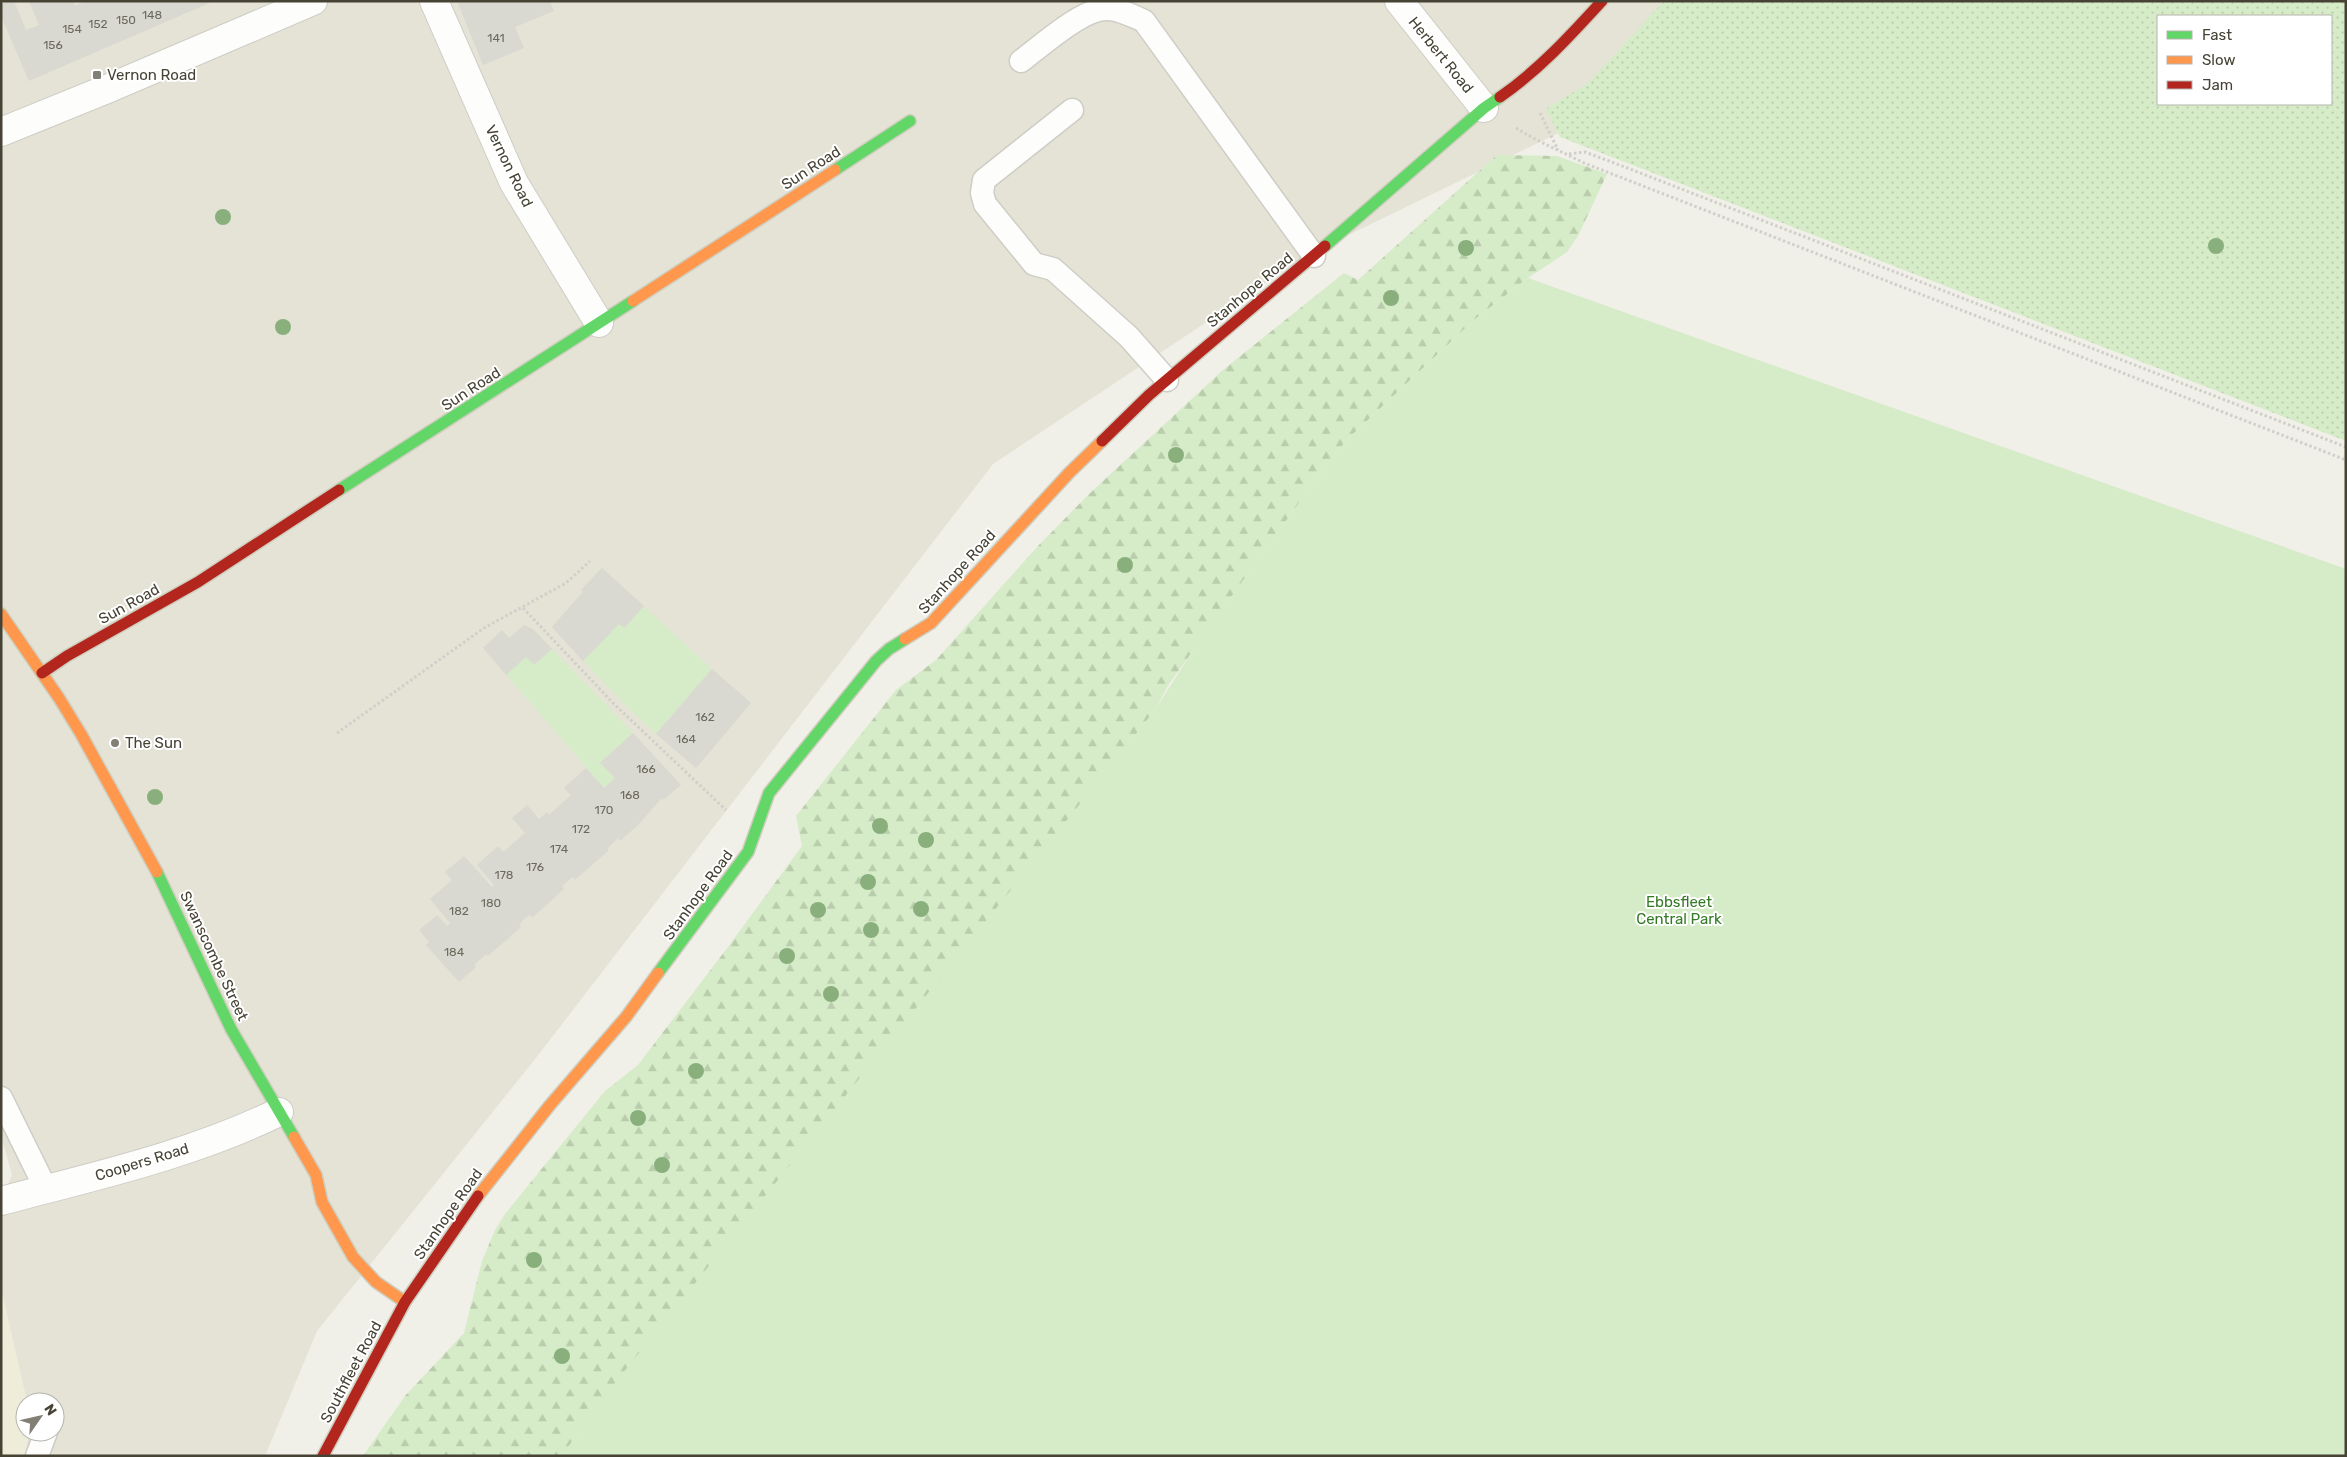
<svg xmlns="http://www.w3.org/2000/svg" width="2347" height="1457" font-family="Rubik,sans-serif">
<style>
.residential{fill:#e4e3d5}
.education{fill:#eeedda}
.grass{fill:url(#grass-dots);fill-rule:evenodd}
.forest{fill:url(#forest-firs)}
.green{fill:#d6ecc8}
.building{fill:#d9d8d1}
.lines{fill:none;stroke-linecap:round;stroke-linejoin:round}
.lane-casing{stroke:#cecdc6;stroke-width:25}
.street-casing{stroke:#cecdc6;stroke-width:30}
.fast-casing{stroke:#cecdbe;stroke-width:14}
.slow-casing{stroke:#cecdbe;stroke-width:14}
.jam-casing{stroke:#cecdbe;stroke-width:14}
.path{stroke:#d1cfca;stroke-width:3;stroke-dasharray:2.5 2.5;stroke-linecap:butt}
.lane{stroke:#fdfdfc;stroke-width:22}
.street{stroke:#fdfdfc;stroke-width:28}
.fast{stroke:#63d668;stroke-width:11}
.slow{stroke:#ff974d;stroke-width:11}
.jam{stroke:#b3261e;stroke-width:11}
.tree{fill:#89af7d}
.poi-dot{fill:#827f74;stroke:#fff;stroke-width:2}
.labels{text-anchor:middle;stroke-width:4;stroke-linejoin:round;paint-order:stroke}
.number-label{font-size:12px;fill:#6c695d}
.street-label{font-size:15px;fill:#464335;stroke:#fff}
.poi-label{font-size:15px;fill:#464335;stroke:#fff;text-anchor:start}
.park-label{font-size:15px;fill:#347a26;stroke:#fff}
</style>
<defs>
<pattern id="grass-dots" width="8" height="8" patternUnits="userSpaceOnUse" patternTransform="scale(1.25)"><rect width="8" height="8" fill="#d6ecc8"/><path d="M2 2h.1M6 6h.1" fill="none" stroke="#b9ccac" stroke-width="1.8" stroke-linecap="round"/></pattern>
<pattern id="forest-firs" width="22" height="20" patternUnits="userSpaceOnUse" patternTransform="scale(1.25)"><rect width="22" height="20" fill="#d6ecc8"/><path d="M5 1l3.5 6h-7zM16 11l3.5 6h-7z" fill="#b9ccac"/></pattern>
</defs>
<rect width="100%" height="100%" fill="#f0efe8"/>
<!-- residential -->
<polygon class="residential" points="1,1 1719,1 1616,105 1309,254 993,464 539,1054 317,1331 265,1456 25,1456 29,1432 55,1432 55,1402 27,1402 1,1289 1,1200 12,1175 1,1135"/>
<!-- education -->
<polygon class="education" points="1,1289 27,1402 25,1402 25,1432 29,1432 25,1456 1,1456"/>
<!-- grass -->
<path class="grass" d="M 1664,1 L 2346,1 L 2346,441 L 1560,137 L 1546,109 L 1588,83 ZM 2158,16 L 2331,16 L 2331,104 L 2158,104 Z"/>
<!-- forest -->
<polygon class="forest" points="1497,155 1557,156 1607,174 1578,236 1567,252 1528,278 1474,320 1352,435 1333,456 1169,684 1155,710 1068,821 599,1404 562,1456 363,1456 405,1396 464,1333 482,1261 495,1230 505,1214 605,1091 638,1065 728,947 802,846 796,816 896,690 936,660 1038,546 1089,494 1223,370 1344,273 1358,280"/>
<!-- green -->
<g class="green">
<polygon points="1528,278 2346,569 2346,1456 562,1456 598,1404 1124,749 1155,710 1197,644 1333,456 1352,435 1474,320"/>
<polygon points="602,568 712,669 656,734 622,702 552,627 583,592 581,590"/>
<polygon points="524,625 533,629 633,733 600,763 615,778 604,788 483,648 502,630 509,638"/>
</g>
<!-- building -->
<g class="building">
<polygon points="7,1 14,1 26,30 39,25 29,1 73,1 75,6 85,1 214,1 29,81 1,16 1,4"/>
<polygon points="457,1 550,1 554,11 515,27 524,48 483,65"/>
<polygon points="602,568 644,606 624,628 619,624 583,661 552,627 583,592 581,590"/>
<polygon points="524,625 533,629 552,649 534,665 526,657 506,675 483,648 502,630 509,638"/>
<polygon points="712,669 751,703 696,768 656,734"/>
<polygon points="633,733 681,785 663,800 662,798 638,825 620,841 618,838 607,849 609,850 575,880 573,877 562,886 564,889 532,918 530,915 524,919 519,925 521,927 488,956 486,954 474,965 476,967 459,982 426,945 429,942 419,930 437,915 447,926 450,923 430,899 452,880 445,872 464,856 492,887 494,885 477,865 498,846 503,852 525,833 512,818 527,805 539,819 547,812 549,815 571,795 564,788 586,768 604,788 615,778 600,763"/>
</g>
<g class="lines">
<defs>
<g id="lane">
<path d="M 1021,61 C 1041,46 1083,8 1107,9 C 1119,9 1133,16 1144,21 L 1314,256"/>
<polyline points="1072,110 984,180 982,193 985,204 1034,264 1053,269 1129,337 1167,380"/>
<polyline points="1,1098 46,1189"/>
<polyline points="37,1456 46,1432"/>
</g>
<g id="street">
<polyline points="434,1 514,183 599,323"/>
<polyline points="1399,1 1484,108"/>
<polyline points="1,132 107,89 313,1"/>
<path d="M 1,1201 C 95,1176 191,1155 279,1112"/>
</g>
<g id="fast">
<polyline points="835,170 910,121"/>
<polyline points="1325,246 1484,108 1500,97"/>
<polyline points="339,490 633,301"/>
<polyline points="157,872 231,1029 294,1137"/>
<polyline points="658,973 748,852 769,793 876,661 889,649 905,639"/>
</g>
<g id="slow">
<polyline points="633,301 835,170"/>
<polyline points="1,614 59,698 81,734 157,872"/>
<polyline points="905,639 931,623 1069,473 1102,441"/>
<polyline points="294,1137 316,1175 322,1202 353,1257 376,1282 405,1302"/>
<polyline points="478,1196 550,1105 626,1017 658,973"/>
</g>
<g id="jam">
<path d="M 1500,97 C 1539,70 1570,36 1602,1"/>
<polyline points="1102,441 1149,395 1325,246"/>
<polyline points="42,673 67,656 198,582 339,490"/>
<polyline points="323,1456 405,1302 478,1196"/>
</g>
</defs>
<!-- lane casing -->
<use href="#lane" class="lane-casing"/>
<!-- street casing -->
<use href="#street" class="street-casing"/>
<!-- fast casing -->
<use href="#fast" class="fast-casing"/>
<!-- slow casing -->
<use href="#slow" class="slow-casing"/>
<!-- jam casing -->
<use href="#jam" class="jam-casing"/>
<!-- path -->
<g class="path">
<polyline points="1540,113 1558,150"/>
<path d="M 1516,128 C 1538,142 1561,151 1584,163 L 2346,460"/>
<polyline points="1569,154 1585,152 1617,164 2346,447"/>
<polyline points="523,608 614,704 726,810"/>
<polyline points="337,733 484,628 566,583 590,561"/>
</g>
<!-- lane -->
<use href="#lane" class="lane"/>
<!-- street -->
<use href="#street" class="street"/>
<!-- fast -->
<use href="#fast" class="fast"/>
<!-- slow -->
<use href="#slow" class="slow"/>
<!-- jam -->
<use href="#jam" class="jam"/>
</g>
<!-- trees -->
<g class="tree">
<circle cx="223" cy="217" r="8"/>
<circle cx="2216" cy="246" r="8"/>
<circle cx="1466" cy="248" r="8"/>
<circle cx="1391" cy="298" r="8"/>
<circle cx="283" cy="327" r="8"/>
<circle cx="1176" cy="455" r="8"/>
<circle cx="1125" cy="565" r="8"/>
<circle cx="155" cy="797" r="8"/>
<circle cx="880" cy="826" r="8"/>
<circle cx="926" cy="840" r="8"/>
<circle cx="868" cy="882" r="8"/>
<circle cx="921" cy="909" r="8"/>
<circle cx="818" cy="910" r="8"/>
<circle cx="871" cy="930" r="8"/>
<circle cx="787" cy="956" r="8"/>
<circle cx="831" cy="994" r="8"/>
<circle cx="696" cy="1071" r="8"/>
<circle cx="638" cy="1118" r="8"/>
<circle cx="662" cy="1165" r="8"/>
<circle cx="534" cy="1260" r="8"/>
<circle cx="562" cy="1356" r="8"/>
</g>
<!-- markers -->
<g class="poi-dot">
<rect x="92" y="70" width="10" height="10" rx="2.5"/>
<circle cx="115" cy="743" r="5"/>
</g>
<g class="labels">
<!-- number labels -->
<g class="number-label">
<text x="152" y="19">148</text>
<text x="126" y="24">150</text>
<text x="98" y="28">152</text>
<text x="72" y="33">154</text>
<text x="496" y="42">141</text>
<text x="53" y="49">156</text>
<text x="705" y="721">162</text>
<text x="686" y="743">164</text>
<text x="646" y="773">166</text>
<text x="630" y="799">168</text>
<text x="604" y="814">170</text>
<text x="581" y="833">172</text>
<text x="559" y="853">174</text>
<text x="535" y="871">176</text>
<text x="504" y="879">178</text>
<text x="491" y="907">180</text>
<text x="459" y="915">182</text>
<text x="454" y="956">184</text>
</g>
<!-- street labels -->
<g class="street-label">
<text transform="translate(1441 55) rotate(51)" y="5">Herbert Road</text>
<text transform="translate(509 166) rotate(64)" y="5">Vernon Road</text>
<text transform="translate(811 168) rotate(-33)" y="5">Sun Road</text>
<text transform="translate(1250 290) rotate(-40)" y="5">Stanhope Road</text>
<text transform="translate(471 389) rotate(-33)" y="5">Sun Road</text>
<text transform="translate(957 572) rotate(-48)" y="5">Stanhope Road</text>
<text transform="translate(129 604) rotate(-29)" y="5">Sun Road</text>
<text transform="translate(698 895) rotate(-54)" y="5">Stanhope Road</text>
<text transform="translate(214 956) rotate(65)" y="5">Swanscombe Street</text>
<text transform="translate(142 1162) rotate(-17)" y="5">Coopers Road</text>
<text transform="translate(448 1214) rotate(-55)" y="5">Stanhope Road</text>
<text transform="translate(351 1372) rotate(-62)" y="5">Southfleet Road</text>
</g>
<!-- poi labels -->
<g class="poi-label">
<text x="107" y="80">Vernon Road</text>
<text x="125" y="748">The Sun</text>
</g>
<!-- park labels -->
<g class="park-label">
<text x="1679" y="907">Ebbsfleet<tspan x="1679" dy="17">Central Park</tspan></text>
</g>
</g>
<!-- border -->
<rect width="2347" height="1457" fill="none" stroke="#464335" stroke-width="5"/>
<!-- legend -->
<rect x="2157" y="15" width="175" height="90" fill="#ffffff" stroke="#b5b4ae"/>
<rect x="2167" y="31" width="25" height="8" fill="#63d668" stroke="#b5b4ae"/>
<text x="2202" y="40" font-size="15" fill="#464335">Fast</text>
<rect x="2167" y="56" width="25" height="8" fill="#ff974d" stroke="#b5b4ae"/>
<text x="2202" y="65" font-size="15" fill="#464335">Slow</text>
<rect x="2167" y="81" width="25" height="8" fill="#b3261e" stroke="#b5b4ae"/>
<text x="2202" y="90" font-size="15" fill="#464335">Jam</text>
<!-- north arrow -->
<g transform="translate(40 1417) rotate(56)"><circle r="24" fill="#ffffff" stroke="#b5b4ae"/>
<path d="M0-4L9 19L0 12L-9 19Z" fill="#827f74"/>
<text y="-8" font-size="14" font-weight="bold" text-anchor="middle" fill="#464335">N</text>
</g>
</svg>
